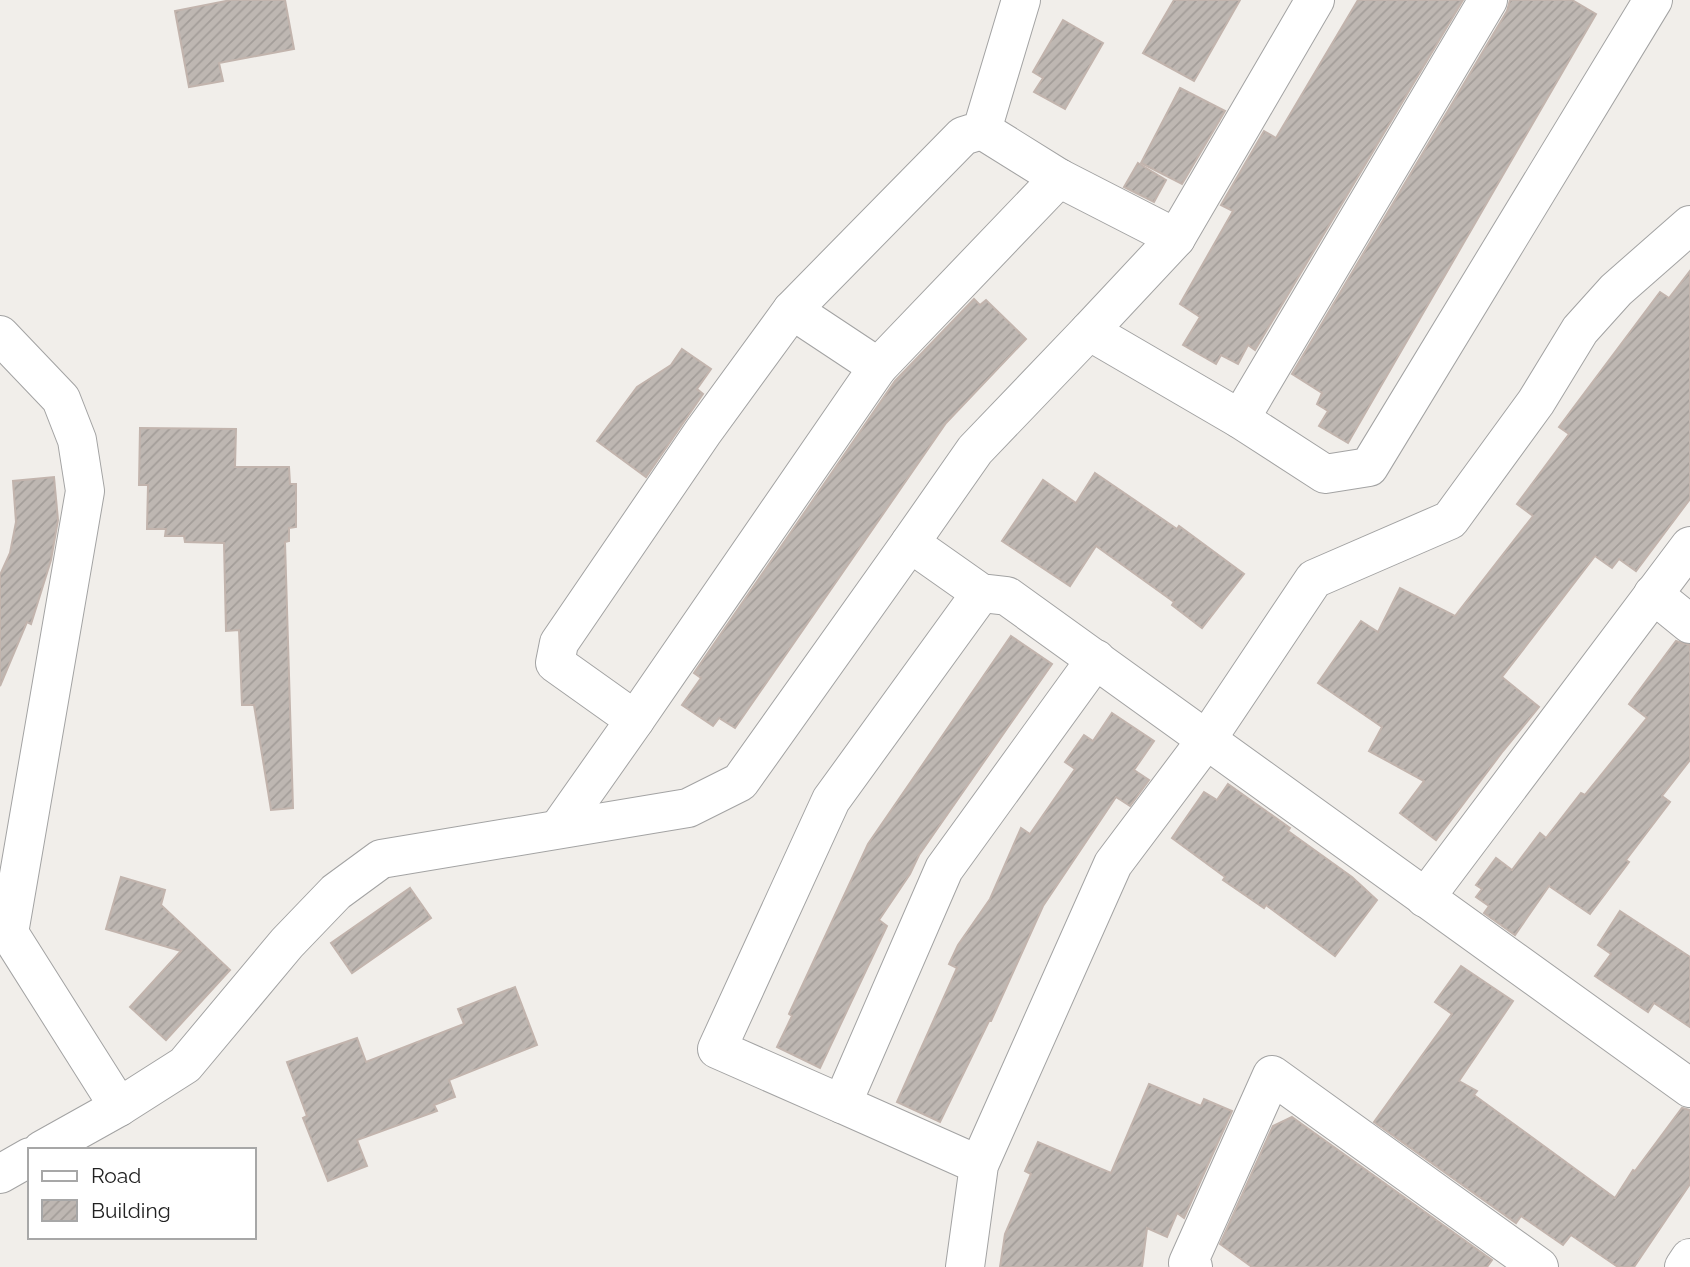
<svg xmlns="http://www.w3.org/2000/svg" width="1690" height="1267" font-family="Raleway,sans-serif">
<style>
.building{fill:url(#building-hatch);stroke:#c2b4ad;stroke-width:2}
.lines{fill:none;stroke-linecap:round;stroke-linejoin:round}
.minor-casing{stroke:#a3a3a3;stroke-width:40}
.minor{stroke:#fff;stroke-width:38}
</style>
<defs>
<pattern id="building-hatch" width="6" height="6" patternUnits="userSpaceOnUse" patternTransform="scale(1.75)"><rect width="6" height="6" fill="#beb7b2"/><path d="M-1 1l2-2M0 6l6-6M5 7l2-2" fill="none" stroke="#a39d99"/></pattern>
</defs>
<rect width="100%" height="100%" fill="#f1eeea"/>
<!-- building -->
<g class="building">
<polygon points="231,0 285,0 294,49 219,63 223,81 189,87 175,11"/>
<polygon points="1174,0 1240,0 1194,81 1143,53"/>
<polygon points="1358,0 1463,0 1255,350 1248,345 1238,364 1221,355 1216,364 1183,345 1200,317 1180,304 1233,211 1221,205 1264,131 1276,138"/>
<polygon points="1510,0 1572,0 1596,14 1348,443 1319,426 1328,411 1317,404 1322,393 1292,374 1507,11"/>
<polygon points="1063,20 1103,43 1065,109 1034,92 1043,78 1033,72"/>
<polygon points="1180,88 1225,111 1182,184 1141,163"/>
<polygon points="1138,163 1166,180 1154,202 1124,187"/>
<polygon points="1690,271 1690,499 1636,571 1619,559 1612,568 1595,556 1502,677 1539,707 1503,751 1436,840 1400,813 1424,781 1369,751 1382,727 1318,683 1361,621 1378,632 1400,588 1455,616 1533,516 1517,504 1569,434 1559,427 1660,292 1669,298"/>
<polygon points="974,299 980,305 986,300 1026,339 946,423 735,728 719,718 713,726 682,705 701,678 694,673 895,381"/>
<polygon points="682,349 711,369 697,389 703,394 646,477 597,441 637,387 671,365"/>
<polygon points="140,428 236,429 235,467 289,467 290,484 296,484 296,527 289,528 289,541 285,542 293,808 271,810 254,705 242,705 239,630 226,631 224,543 185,542 184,536 165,536 166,529 147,529 148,485 139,485"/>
<polygon points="1095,473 1177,529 1179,526 1244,574 1202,628 1172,605 1174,602 1096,546 1070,586 1002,541 1043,480 1076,503"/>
<polygon points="54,477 58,520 51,560 31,624 27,622 0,686 0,575 10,553 16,522 13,481"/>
<polygon points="1011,636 1052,664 919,855 910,874 879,920 887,926 820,1068 777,1047 792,1016 789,1014 868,844"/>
<polygon points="1676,641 1690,645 1690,760 1662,796 1670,802 1626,860 1629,862 1590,914 1549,886 1515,935 1484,913 1489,906 1476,897 1482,889 1476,885 1496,858 1512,870 1540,833 1546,838 1581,793 1585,795 1647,718 1629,704"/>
<polygon points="1112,713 1154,741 1134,770 1149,780 1130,806 1116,797 1043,906 991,1021 989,1021 940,1122 897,1102 957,968 949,964 958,945 990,899 1021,828 1030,834 1075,769 1065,762 1084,735 1093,741"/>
<polygon points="1228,784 1290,828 1288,831 1352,877 1377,900 1335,956 1266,905 1264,908 1223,880 1225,877 1172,838 1204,792 1217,800"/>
<polygon points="121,877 165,890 161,905 230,970 166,1040 130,1007 181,951 106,929"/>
<polygon points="410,888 431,918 352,973 331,943"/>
<polygon points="1620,911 1690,957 1690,1027 1654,1003 1648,1012 1595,976 1611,954 1598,945"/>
<polygon points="1461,966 1513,1001 1459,1081 1477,1091 1474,1095 1615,1198 1633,1170 1635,1171 1682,1108 1690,1110 1690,1184 1634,1267 1618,1267 1571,1235 1563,1245 1521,1216 1516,1223 1374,1122 1452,1014 1435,1002"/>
<polygon points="515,987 537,1045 449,1080 455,1097 434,1105 437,1111 357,1140 367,1166 328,1181 303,1118 307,1116 287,1062 357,1038 366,1062 464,1024 458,1009"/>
<polygon points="1149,1084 1201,1106 1204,1099 1232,1111 1184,1218 1177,1213 1167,1237 1147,1228 1142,1267 1000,1267 1005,1234 1031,1174 1025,1171 1038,1142 1111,1173"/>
<polygon points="1292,1117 1492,1260 1487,1267 1252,1267 1220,1244 1273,1126"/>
</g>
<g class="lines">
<defs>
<g id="minor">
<polyline points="1315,0 1176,238 1089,331 1240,419 1325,474 1369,467 1653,0"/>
<polyline points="982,130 1059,178 1176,238"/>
<polyline points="792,310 878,367 1059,178"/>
<polyline points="1089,331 975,450 910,543 981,593 1007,596 1690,1088"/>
<polyline points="0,335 61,399 77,440 85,491 9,933 119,1107"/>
<polyline points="1240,419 1488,0"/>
<polyline points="1653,594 1690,624"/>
<polyline points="635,720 878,367"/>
<polyline points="559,828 635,720 555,663 559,643 703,432 792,310 963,136 982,130 1021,0"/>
<polyline points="1425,898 1690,546"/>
<polyline points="842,1104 717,1049 831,800 981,593"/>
<polyline points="42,1150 119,1107 185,1065 287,943 336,892 381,859 688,808 740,782 910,543"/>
<polyline points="979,1165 842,1104 944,869 1096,659"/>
<polyline points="0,1174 30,1157"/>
<polyline points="965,1267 979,1165 1113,864 1207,739 1314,579 1450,520 1536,402 1580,330 1616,290 1690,225"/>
<polyline points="1193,1267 1188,1263 1272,1075 1539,1267"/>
<polyline points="1684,1267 1690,1258"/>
</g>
</defs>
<!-- minor casing -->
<use href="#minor" class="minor-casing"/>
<!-- minor -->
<use href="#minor" class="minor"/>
</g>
<!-- legend -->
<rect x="28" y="1148" width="228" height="91" fill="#ffffff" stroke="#a7a7a7" stroke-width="2"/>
<rect x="42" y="1171" width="35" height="10" fill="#ffffff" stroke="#a7a7a7" stroke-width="2"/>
<text x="91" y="1183" font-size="21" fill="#222222">Road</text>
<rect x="42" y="1200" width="35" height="21" fill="url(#building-hatch)" stroke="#a7a7a7" stroke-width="2"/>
<text x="91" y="1218" font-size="21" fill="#222222">Building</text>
</svg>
